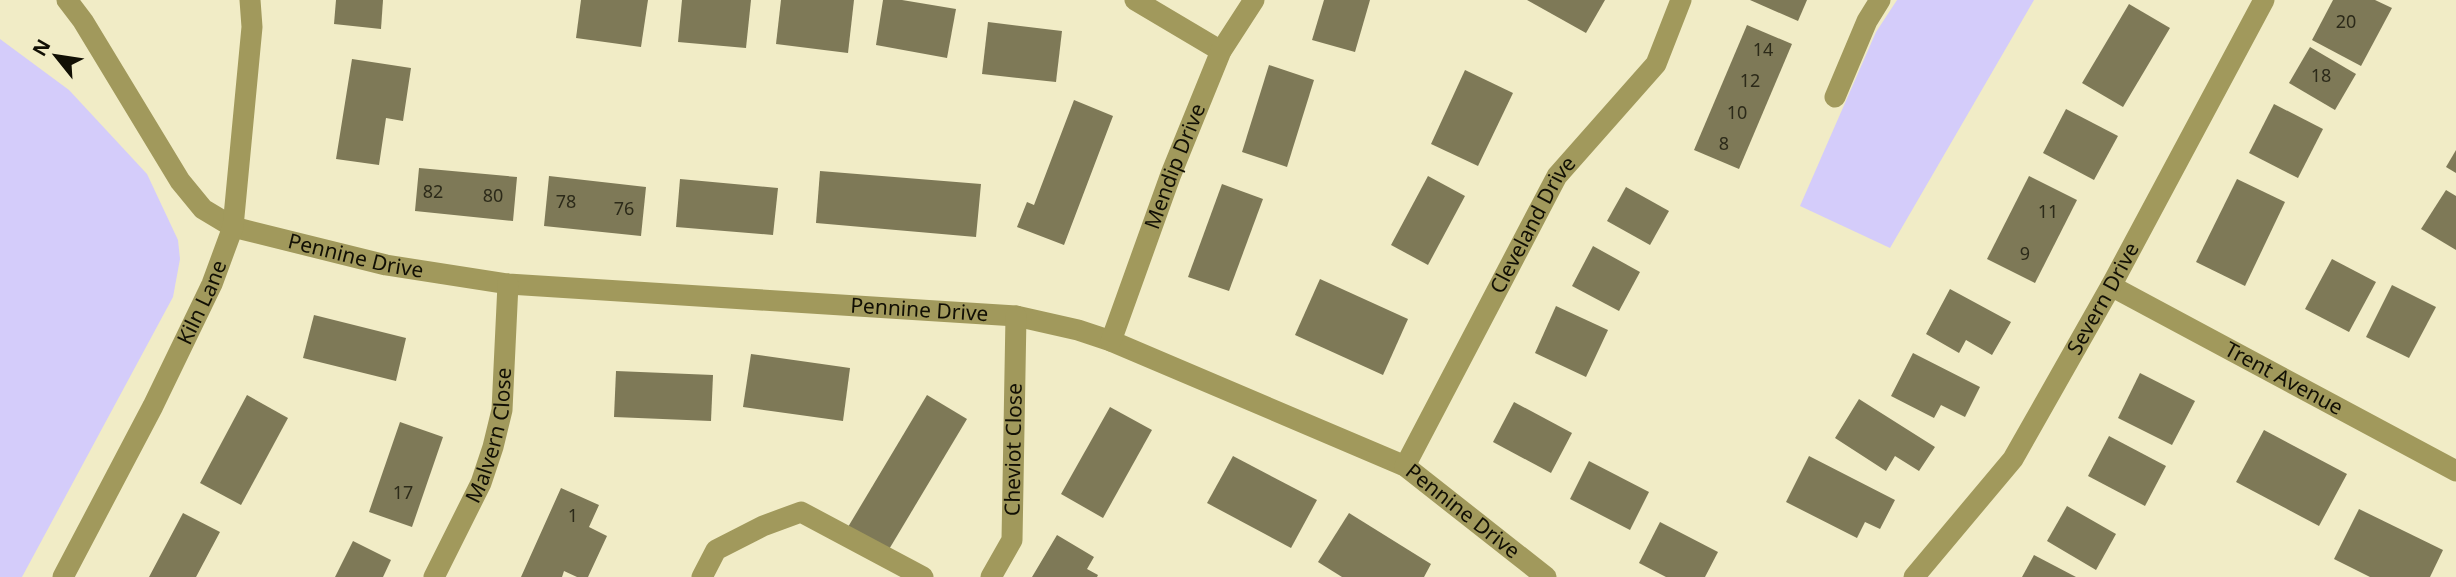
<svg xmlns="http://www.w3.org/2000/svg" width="2456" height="577" font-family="'Noto Sans',sans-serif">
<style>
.grass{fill:#d4ccfa}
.building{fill:#7e7957}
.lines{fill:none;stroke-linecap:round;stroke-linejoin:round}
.minor{stroke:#a1995c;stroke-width:21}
.labels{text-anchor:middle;stroke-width:5;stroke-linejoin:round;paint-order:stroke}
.number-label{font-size:18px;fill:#2c2a19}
.street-label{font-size:21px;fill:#110f04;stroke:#f1ecc6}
</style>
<rect width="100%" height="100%" fill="#f1ecc6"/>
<!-- grass -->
<g class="grass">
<polygon points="1897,0 2034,0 1890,248 1800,206 1876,32"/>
<polygon points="0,39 69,90 147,174 178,240 180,259 173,297 22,577 0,577"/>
</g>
<!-- building -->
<g class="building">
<polygon points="336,0 383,0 381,29 334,24"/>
<polygon points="581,0 648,0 641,47 576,38"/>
<polygon points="682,0 751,0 746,48 678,42"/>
<polygon points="781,0 854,0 848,53 776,44"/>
<polygon points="883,0 902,0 956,9 947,58 876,45"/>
<polygon points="1324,0 1370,0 1355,52 1312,40"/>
<polygon points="1527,0 1605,0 1586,33"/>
<polygon points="1750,0 1807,0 1798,21"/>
<polygon points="2333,0 2375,0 2392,8 2361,66 2312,40"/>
<polygon points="2129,4 2170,28 2123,107 2082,83"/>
<polygon points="988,22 1062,31 1056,82 982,74"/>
<polygon points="1747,25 1792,44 1739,169 1694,150"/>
<polygon points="2310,47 2356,74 2335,110 2289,83"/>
<polygon points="352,59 411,68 403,121 386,118 379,165 336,159"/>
<polygon points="1269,65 1314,80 1287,167 1242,152"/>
<polygon points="1465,70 1513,93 1478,166 1431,144"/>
<polygon points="1074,100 1113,116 1064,245 1017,227 1027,202 1034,205"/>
<polygon points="2274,104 2323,129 2298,178 2249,153"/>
<polygon points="2066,109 2118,136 2094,180 2043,153"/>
<polygon points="2456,150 2456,173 2446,167"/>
<polygon points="419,168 517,177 513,221 415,211"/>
<polygon points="820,171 981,184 976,237 816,223"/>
<polygon points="549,176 646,187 641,236 544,226"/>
<polygon points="1428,176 1465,196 1428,265 1391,245"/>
<polygon points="2029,176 2077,200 2035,283 1987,259"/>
<polygon points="680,179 778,188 773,235 676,227"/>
<polygon points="2237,179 2285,202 2245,286 2196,262"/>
<polygon points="1222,184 1263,199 1229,291 1188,277"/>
<polygon points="1626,187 1669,211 1650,245 1607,221"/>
<polygon points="2446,190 2456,196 2456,250 2421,229"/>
<polygon points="1593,246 1640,272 1619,311 1572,286"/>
<polygon points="2332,259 2376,282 2349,332 2305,309"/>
<polygon points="1320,279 1408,319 1383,375 1295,335"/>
<polygon points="2392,285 2436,307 2409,358 2366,337"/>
<polygon points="1950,289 2011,322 1992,355 1966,340 1959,353 1926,334"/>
<polygon points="1556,306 1608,330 1586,377 1535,353"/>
<polygon points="314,315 406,338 396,381 303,358"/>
<polygon points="1913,353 1980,387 1965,417 1941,405 1934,418 1891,396"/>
<polygon points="751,354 850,368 843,421 743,407"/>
<polygon points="616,371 713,375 711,421 614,417"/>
<polygon points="2140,373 2195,401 2172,445 2118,418"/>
<polygon points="247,395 288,418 241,505 200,483"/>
<polygon points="927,395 967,419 888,551 848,527"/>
<polygon points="1859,399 1935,447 1919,471 1895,456 1886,471 1835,438"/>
<polygon points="1514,402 1572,433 1551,473 1493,442"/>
<polygon points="1110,407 1152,430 1103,518 1061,494"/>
<polygon points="400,422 443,437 412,527 369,512"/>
<polygon points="2264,430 2347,474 2319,526 2236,482"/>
<polygon points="2109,436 2166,466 2145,506 2088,476"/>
<polygon points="1233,456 1317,500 1291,548 1207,503"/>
<polygon points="1809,456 1895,500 1880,529 1865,522 1857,538 1786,502"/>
<polygon points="1589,461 1649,492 1630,530 1570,499"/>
<polygon points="561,488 599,505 589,527 607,536 588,577 577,577 564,571 562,577 521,577"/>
<polygon points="2067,506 2116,534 2096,570 2047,541"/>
<polygon points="2359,509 2443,550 2430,577 2370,577 2334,559"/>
<polygon points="183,513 220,532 196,577 149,577"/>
<polygon points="1349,513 1431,564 1424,577 1342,577 1318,562"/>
<polygon points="1660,522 1718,552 1705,577 1666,577 1639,563"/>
<polygon points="1057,535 1094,557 1087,569 1098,575 1097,577 1032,577"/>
<polygon points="353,541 391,560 383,577 335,577"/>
<polygon points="2034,555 2076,577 2022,577"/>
</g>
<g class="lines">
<!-- minor -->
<g class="minor">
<path id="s1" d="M 67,0 L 83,21 L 180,181 L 203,209 L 233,227 L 386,265 L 508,284 L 1016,316 L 1078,330 L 1111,341 L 1405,466 L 1546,577"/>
<polyline points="1135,0 1221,51"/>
<polyline points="1835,97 1867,21 1880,0"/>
<path id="s2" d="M 2111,286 L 2456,471"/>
<path id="s3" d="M 1111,341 L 1171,174 L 1221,51 L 1254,0"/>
<path id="s4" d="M 1405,466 L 1557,176 L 1656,64 L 1681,0"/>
<path id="s5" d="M 63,577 L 153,406 L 212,284 L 233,227 L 252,27 L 250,0"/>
<path id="s6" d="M 434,577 L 481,483 L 493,447 L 502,410 L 508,284"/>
<polyline points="702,577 716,550 763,526 801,512 923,577"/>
<path id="s7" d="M 991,577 L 1012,540 L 1016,316"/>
<path id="s8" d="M 1914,577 L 2013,459 L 2111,286 L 2264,0"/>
</g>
</g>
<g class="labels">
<!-- number labels -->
<g class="number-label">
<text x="2346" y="28">20</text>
<text x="1763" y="56">14</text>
<text x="2321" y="82">18</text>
<text x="1750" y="87">12</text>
<text x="1737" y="119">10</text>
<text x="1724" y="150">8</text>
<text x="433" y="198">82</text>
<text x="493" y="202">80</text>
<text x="566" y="208">78</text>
<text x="624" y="215">76</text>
<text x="2048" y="218">11</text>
<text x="2025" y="260">9</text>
<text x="403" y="499">17</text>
<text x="573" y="522">1</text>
</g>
<!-- street labels -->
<g class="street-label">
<text dy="7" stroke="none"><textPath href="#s3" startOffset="186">Mendip Drive</textPath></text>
<text dy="7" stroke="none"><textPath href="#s4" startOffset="273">Cleveland Drive</textPath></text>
<text dy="7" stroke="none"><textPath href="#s1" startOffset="411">Pennine Drive</textPath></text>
<text dy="7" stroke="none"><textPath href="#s8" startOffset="338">Severn Drive</textPath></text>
<text dy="7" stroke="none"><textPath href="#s5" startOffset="308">Kiln Lane</textPath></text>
<text dy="7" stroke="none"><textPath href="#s1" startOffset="978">Pennine Drive</textPath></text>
<text dy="7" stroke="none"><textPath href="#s2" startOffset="196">Trent Avenue</textPath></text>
<text dy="7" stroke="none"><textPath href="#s6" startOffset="154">Malvern Close</textPath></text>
<text dy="7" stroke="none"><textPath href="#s7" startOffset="133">Cheviot Close</textPath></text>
<text dy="7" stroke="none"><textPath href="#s1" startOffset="1566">Pennine Drive</textPath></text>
</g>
</g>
<!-- north arrow -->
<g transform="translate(56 56) rotate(300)" stroke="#f1ecc6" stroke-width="5" paint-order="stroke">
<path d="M0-5L12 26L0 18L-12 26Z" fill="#110f04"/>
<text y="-10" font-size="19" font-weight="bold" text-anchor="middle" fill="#110f04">N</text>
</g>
</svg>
